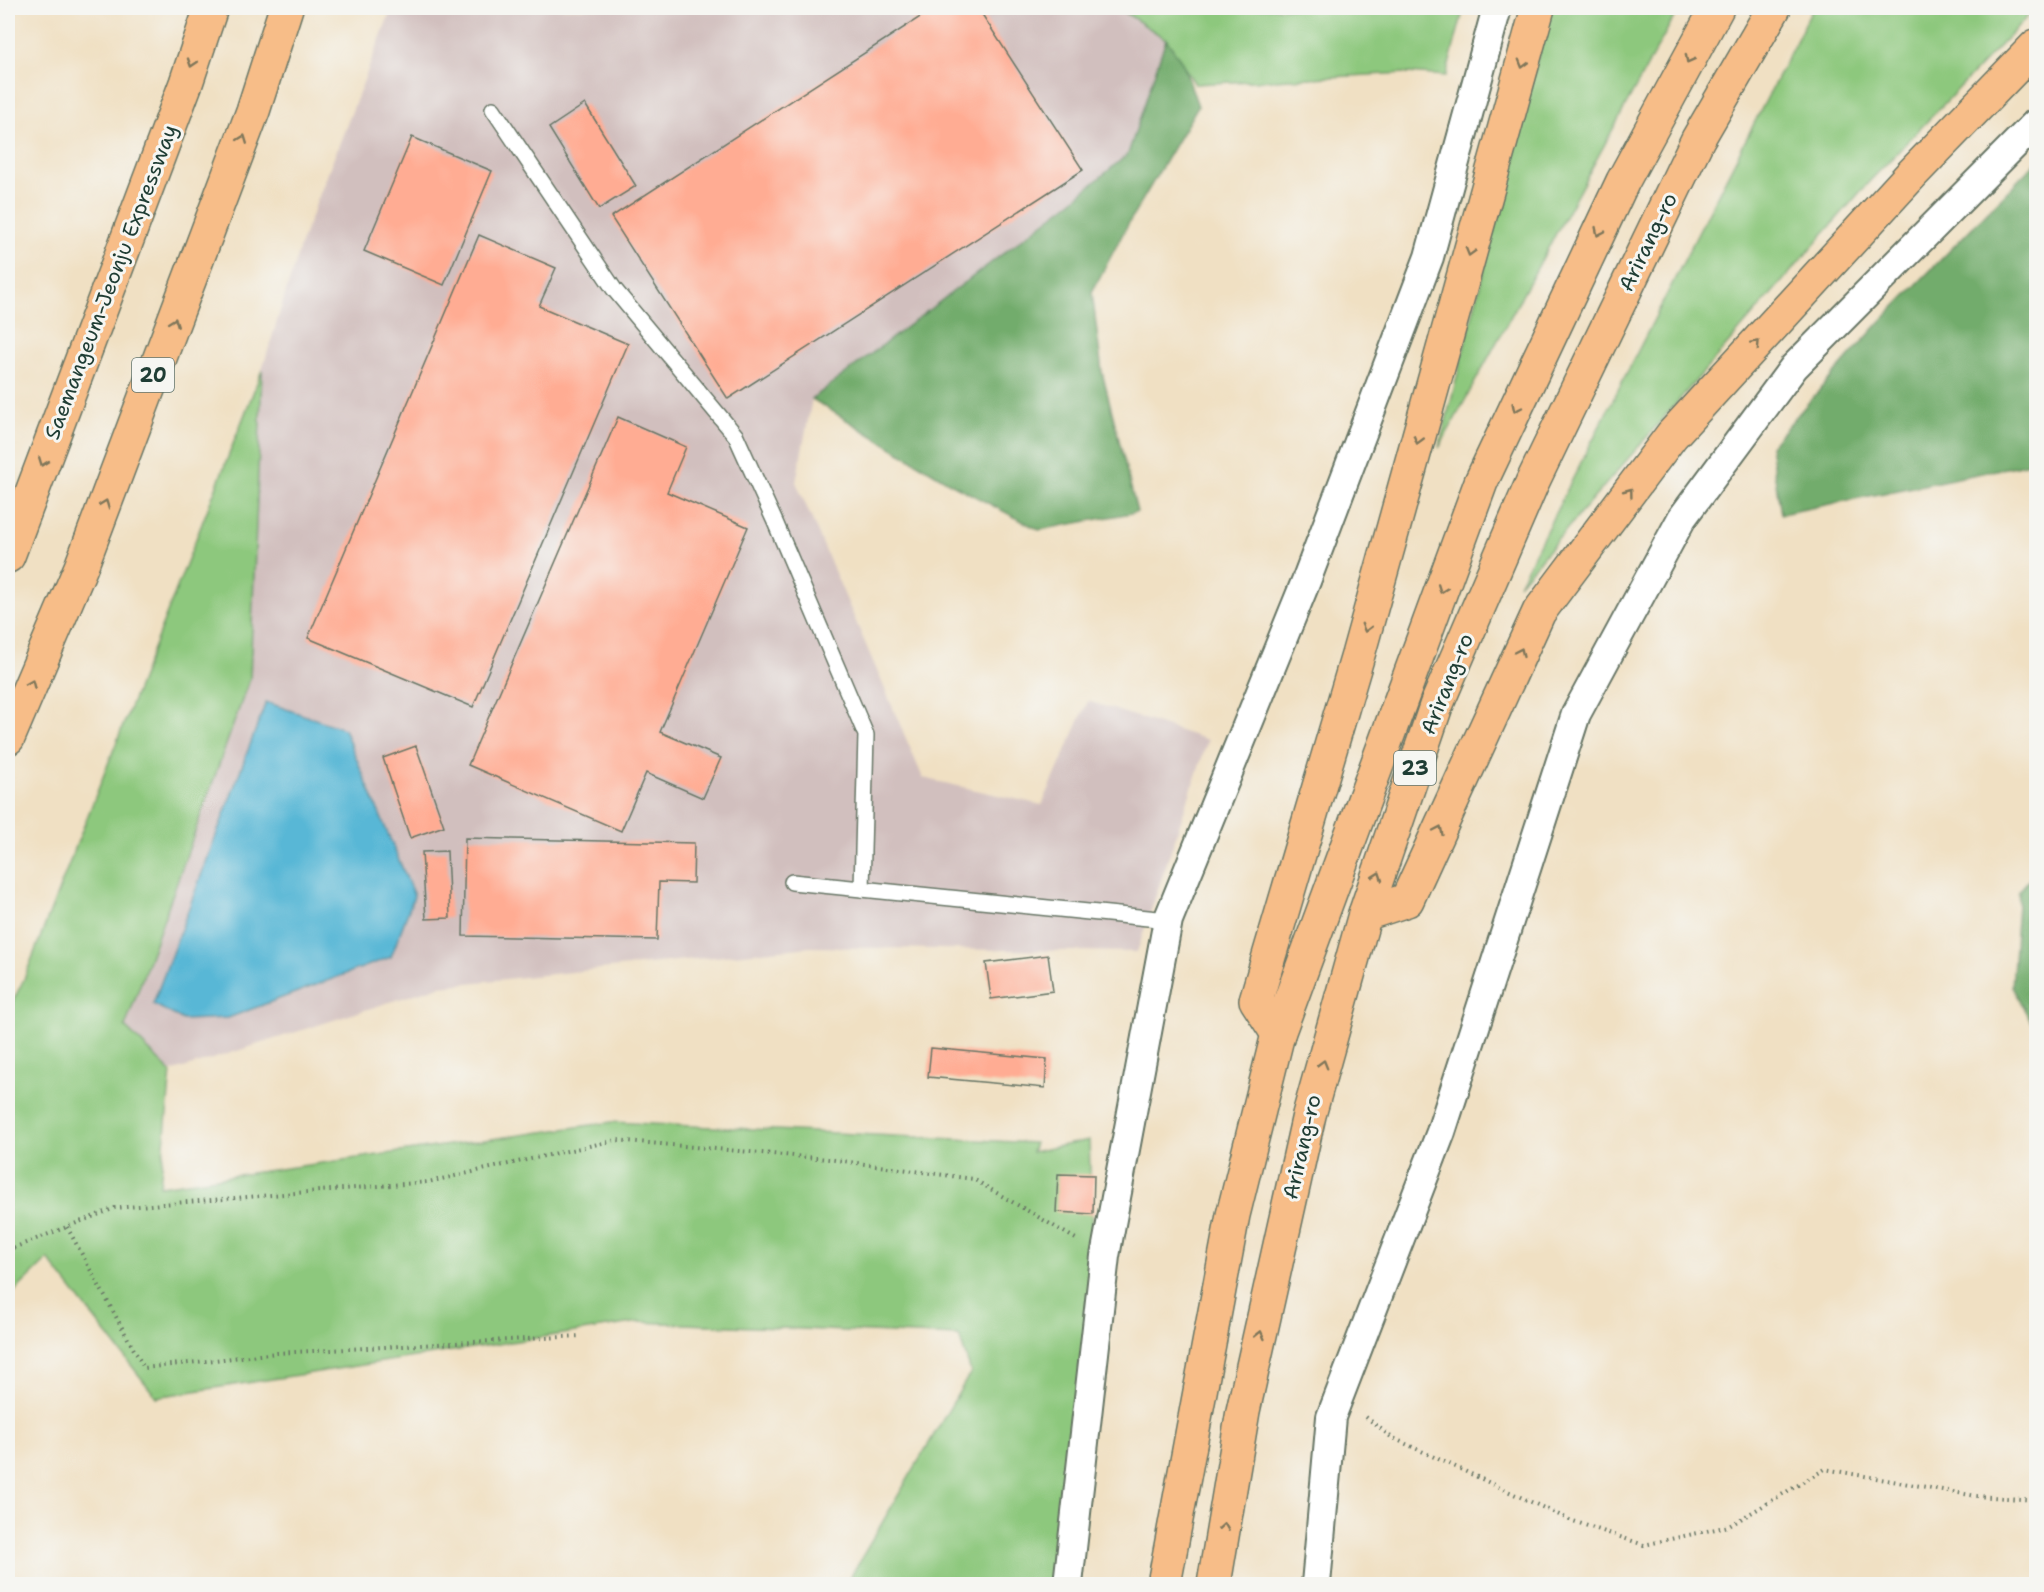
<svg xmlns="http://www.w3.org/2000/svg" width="2044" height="1592" font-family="'Shantell Sans',sans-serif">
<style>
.industrial{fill:#d1bfbe}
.green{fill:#8dc87d;stroke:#568258;stroke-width:1.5}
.forest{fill:#72ac6c;stroke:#487450;stroke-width:1.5}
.water{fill:#58b7d6;stroke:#3c7a85;stroke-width:1.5}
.building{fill:#ffac93}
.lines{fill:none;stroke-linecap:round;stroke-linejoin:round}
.lane-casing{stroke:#687666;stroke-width:18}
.street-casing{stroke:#687666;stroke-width:32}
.highway-casing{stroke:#687666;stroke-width:36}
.path{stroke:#687666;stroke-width:4;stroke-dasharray:1.5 4.5;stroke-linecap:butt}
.lane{stroke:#fff;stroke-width:15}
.street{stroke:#fff;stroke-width:28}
.highway{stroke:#f7bd88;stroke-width:33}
.oneway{stroke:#80775a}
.labels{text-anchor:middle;stroke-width:6;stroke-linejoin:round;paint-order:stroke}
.shield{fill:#f6f6f2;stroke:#60746d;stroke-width:1.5}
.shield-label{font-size:20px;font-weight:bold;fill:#1f3d34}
.street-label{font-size:21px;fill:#1f3d34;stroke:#f6f6f2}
</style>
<rect width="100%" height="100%" fill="#f6f6f2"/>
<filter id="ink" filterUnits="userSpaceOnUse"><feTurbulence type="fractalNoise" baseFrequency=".0167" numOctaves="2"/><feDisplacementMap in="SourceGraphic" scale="12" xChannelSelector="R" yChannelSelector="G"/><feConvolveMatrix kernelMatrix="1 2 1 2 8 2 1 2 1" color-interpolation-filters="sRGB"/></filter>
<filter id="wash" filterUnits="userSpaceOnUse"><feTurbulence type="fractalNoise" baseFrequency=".008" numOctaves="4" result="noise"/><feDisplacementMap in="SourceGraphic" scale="24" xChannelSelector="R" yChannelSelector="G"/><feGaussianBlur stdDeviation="1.35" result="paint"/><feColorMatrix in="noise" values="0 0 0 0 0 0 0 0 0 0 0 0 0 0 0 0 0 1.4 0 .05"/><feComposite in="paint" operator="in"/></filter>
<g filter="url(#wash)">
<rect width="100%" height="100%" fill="#f0e0c3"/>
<!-- industrial -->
<polygon class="industrial" points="392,8 1118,8 1166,39 1128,154 1072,201 812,399 796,482 923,778 1042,805 1088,701 1208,740 1137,952 810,947 440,986 171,1072 125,1027 250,678 262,370 302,240"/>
<!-- green -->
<g class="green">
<polygon points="1118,8 1464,8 1446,76 1407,73 1195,84 1166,39"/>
<polygon points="1550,8 1679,8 1439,448"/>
<polygon points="1813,8 2036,8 1867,184 1519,584"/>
<polygon points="262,370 250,678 125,1027 171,1072 160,1186 612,1122 1035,1143 1032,1152 1089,1140 1093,1262 1061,1584 846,1584 971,1372 959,1336 640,1322 156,1397 48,1259 8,1298 8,1011 24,979"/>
</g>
<!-- forest -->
<g class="forest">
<polygon points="1166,39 1183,64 1198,106 1127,226 1092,292 1102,372 1137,512 1039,530 950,483 812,399 1072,201 1128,154"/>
<polygon points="2036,162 2036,462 1781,514 1770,446 1879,323"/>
<polygon points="2036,872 2036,1031 2012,987 2019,891"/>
</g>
<!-- water -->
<polygon class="water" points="266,702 344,729 414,896 391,957 228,1018 183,1020 153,1004"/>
<g id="blocks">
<!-- building -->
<g class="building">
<polygon points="934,8 978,8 1083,170 728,399 611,217"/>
<polygon points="585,104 636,186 599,209 549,128"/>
<polygon points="412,137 492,171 444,285 364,251"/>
<polygon points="479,235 556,268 539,306 628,344 473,707 308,638"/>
<polygon points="618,417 686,447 667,492 748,527 660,732 721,758 703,798 646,773 621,831 468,765"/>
<polygon points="416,746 444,826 410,838 383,758"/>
<polygon points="465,838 694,843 693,883 659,882 657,940 463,936"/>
<polygon points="447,851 450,918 426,919 422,852"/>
<polygon points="1048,955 1053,991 991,999 986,963"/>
<polygon points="931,1048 1047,1059 1045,1088 928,1077"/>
<polygon points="1058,1174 1094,1175 1093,1214 1056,1212"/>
</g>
</g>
</g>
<g filter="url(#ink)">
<use href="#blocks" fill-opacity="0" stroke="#687666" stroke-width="1.5"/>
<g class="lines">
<defs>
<g id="lane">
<polyline points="493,109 614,289 736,436 775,522 866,735 862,889"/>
<polyline points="792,882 1168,920"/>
</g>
<g id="street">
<polyline points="1068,1584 1105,1256 1168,920 1306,581 1429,257 1497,8"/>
<polyline points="1316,1584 1331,1417 1441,1132 1576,714 1682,518 1794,367 2036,123"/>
</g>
<g id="highway">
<polyline points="8,556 186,83 211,8"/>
<polyline points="8,738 81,567 253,111 286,8"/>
<polyline points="1365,914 1407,900 1539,612 1672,435 1911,175 2036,46"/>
<polyline points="1278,1034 1256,1000 1358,655 1538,8"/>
<polyline points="1164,1584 1233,1215 1278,1034 1481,482 1623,181 1717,8"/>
<polyline points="1214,1584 1243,1411 1309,1115 1365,914 1436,706 1532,483 1698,139 1774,8"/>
</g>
</defs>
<!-- lane casing -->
<use href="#lane" class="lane-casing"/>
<!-- street casing -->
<use href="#street" class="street-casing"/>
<!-- highway casing -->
<use href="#highway" class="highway-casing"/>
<!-- path -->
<g class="path">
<polyline points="67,1227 144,1368 277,1353 580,1336"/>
<polyline points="8,1250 115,1208 428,1182 616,1140 828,1159 973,1179 1076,1239"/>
<polyline points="1366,1417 1391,1437 1570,1520 1644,1545 1729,1526 1825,1469 1976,1496 2036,1500"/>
</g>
<!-- lane -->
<use href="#lane" class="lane"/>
<!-- street -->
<use href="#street" class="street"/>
<!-- highway -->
<use href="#highway" class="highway"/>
</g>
<!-- one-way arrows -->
<defs><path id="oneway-chevron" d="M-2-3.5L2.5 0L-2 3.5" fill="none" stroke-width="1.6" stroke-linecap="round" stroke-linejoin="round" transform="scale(1.5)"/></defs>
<g class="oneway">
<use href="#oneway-chevron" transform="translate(1689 59) rotate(118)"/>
<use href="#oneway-chevron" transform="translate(192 63) rotate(108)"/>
<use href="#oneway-chevron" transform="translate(1523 64) rotate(106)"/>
<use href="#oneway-chevron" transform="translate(243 139) rotate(-69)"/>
<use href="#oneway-chevron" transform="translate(1599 232) rotate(115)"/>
<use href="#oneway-chevron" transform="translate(1470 252) rotate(106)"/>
<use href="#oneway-chevron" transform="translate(174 322) rotate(-69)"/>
<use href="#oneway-chevron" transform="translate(1756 344) rotate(-47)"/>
<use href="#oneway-chevron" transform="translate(1516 408) rotate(115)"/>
<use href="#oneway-chevron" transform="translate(1418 440) rotate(106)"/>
<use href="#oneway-chevron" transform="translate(43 462) rotate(111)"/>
<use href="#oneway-chevron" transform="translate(1629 492) rotate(-53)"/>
<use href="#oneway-chevron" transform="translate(105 504) rotate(-69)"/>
<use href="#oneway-chevron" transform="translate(1442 589) rotate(110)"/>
<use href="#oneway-chevron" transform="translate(1366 628) rotate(105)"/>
<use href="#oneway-chevron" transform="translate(1520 652) rotate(-65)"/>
<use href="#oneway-chevron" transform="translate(31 684) rotate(-67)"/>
<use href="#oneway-chevron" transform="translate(1439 830) rotate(-65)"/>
<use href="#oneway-chevron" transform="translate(1378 876) rotate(-71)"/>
<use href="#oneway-chevron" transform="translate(1323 1064) rotate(-74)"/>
<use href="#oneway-chevron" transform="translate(1260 1335) rotate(-77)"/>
<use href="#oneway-chevron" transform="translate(1224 1527) rotate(-81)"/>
</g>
</g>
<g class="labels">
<!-- shield labels -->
<g class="shield">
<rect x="132" y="358" width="42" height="34" rx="4.5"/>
<rect x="1394" y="751" width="42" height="34" rx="4.5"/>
</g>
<g class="shield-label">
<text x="153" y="382">20</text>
<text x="1415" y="775">23</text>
</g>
<!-- street labels -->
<g class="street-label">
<text transform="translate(1648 242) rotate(-64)" y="7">Arirang-ro</text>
<text transform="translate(111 282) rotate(-69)" y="7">Saemangeum-Jeonju Expressway</text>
<text transform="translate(1447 684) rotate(-68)" y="7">Arirang-ro</text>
<text transform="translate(1302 1147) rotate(-77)" y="7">Arirang-ro</text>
</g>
</g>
<!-- margin -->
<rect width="2044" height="1592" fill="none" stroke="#f6f6f2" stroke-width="30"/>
</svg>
